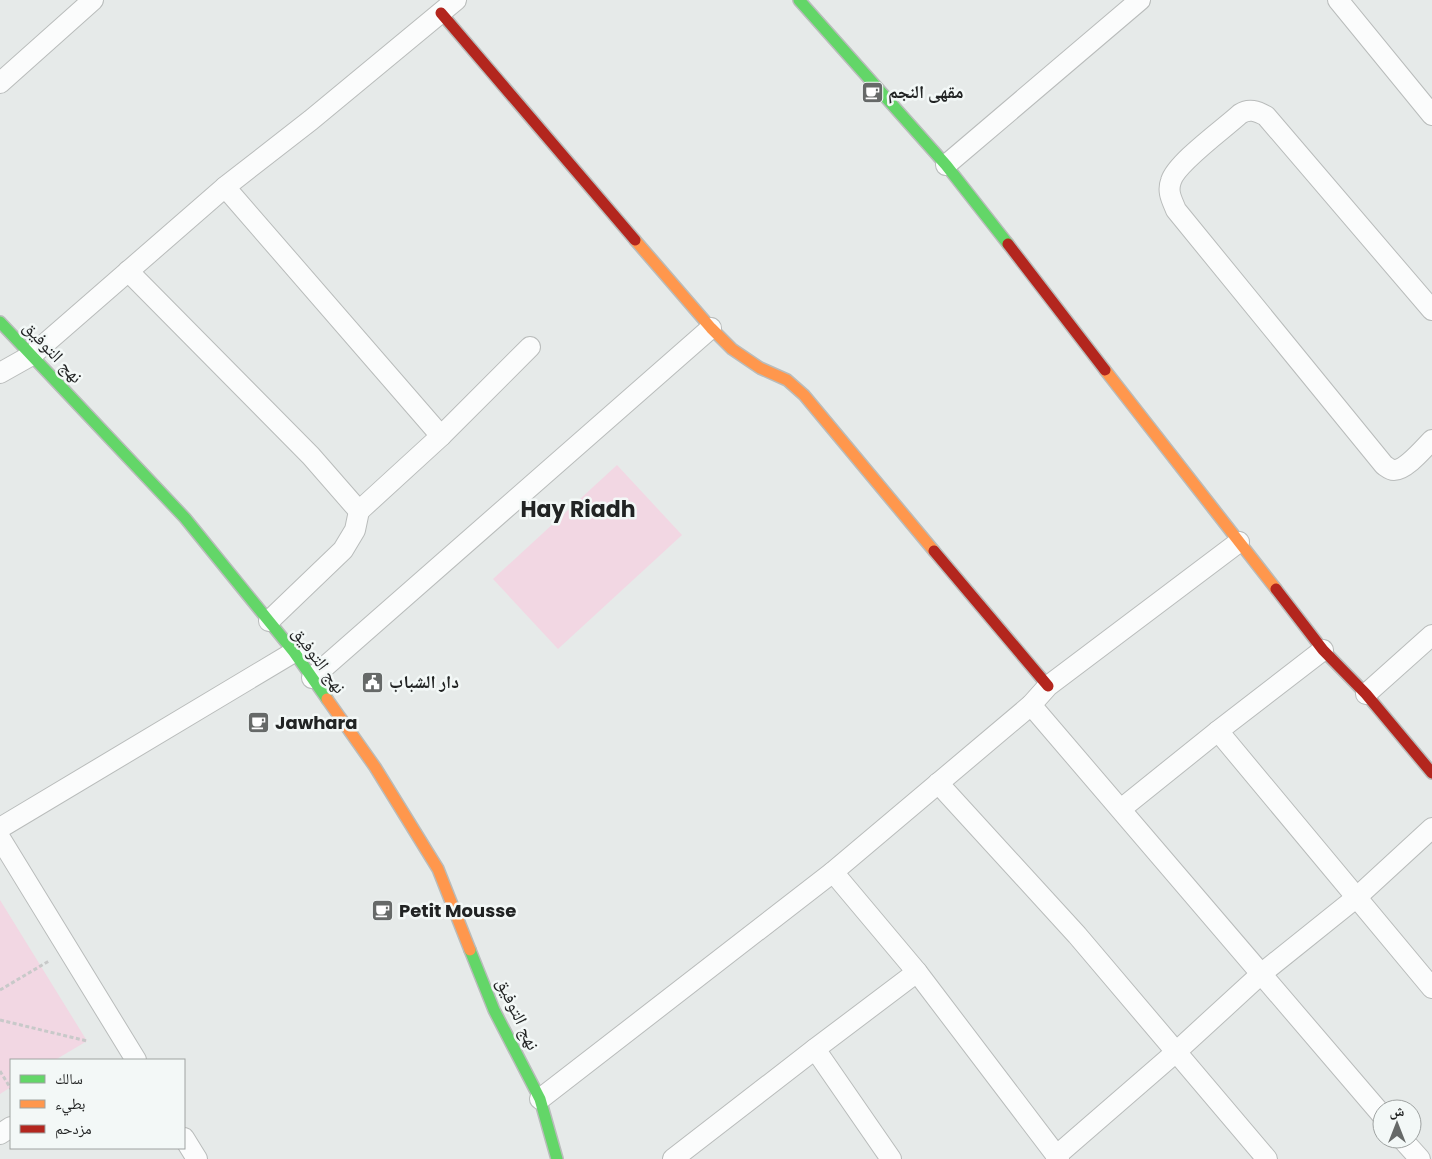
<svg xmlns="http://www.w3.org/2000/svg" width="1432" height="1159" font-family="Poppins,'Noto Naskh Arabic',sans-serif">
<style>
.green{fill:#f2d7e3}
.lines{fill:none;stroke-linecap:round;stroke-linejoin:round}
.street-casing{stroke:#b9bcbb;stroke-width:22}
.fast-casing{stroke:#b9bcbb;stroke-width:14}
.slow-casing{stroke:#b9bcbb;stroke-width:14}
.jam-casing{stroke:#b9bcbb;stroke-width:14}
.path{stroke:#c8c9c9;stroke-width:3;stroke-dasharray:4 2.5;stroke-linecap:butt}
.street{stroke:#fbfcfc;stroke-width:20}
.fast{stroke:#63d668;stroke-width:11}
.slow{stroke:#ff974d;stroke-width:11}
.jam{stroke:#b3261e;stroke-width:11}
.labels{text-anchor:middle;stroke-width:5;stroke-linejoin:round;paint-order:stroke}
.poi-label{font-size:18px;font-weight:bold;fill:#212323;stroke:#f3f8f7;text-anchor:start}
.street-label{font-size:18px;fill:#212323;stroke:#f3f8f7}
.district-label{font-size:22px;font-weight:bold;fill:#212323;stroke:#f3f8f7}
</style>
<rect width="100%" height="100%" fill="#e6eae9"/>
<!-- green -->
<g class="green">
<polygon points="617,465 682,535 558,649 493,579"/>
<polygon points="0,900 87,1041 55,1060 11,1060 11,1087 0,1094"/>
</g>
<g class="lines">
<defs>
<g id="street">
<polyline points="1338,0 1432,115"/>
<polyline points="0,83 93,0"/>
<polyline points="946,165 1140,0"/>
<polyline points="225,187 441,436"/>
<polyline points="128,271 311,456 359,511 441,436 530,347"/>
<path d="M 1432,310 L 1266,116 C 1257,111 1249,108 1240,114 C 1225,128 1176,163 1171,181 C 1167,192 1172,200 1176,210 L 1384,465 C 1387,467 1390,470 1394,470 C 1406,470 1424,448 1432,440"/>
<polyline points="0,373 32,355 225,187 311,120 456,0"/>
<polyline points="269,621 343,550 355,530 359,511"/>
<polyline points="312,678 711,328"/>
<polyline points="1366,694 1432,635"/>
<polyline points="1031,705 1382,1115"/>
<polyline points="1218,731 1432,988"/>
<polyline points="938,783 1077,935 1267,1159"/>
<polyline points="1121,809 1218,731 1323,650"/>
<polyline points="0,828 294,652"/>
<polyline points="0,838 136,1060"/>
<polyline points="833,872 917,972 1059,1159"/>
<polyline points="815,1049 891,1159"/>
<polyline points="540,1099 833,872 1031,705 1048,686 1239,542"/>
<polyline points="0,1134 11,1127"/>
<polyline points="184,1138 197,1159"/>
<polyline points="1402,1139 1420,1159"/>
<polyline points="1056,1156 1176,1052 1261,974 1357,897 1432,828"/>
<polyline points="673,1159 815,1049 917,972"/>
</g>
<g id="fast">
<polyline points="799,0 946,165 1008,244"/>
<polyline points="0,322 185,518 294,652 327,699"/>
<polyline points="470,950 494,1010 540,1099 557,1159"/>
</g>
<g id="slow">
<polyline points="635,240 711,328 732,349 760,368 787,380 804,395 934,551"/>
<polyline points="1105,370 1276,589"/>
<polyline points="327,699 375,767 438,869 470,950"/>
</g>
<g id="jam">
<polyline points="441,13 635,240"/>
<polyline points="1008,244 1105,370"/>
<polyline points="934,551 1048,686"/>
<polyline points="1276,589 1323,650 1366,694 1432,773"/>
</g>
</defs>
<!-- street casing -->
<use href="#street" class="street-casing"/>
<!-- fast casing -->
<use href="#fast" class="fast-casing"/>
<!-- slow casing -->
<use href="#slow" class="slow-casing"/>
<!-- jam casing -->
<use href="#jam" class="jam-casing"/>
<!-- path -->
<g class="path">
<polyline points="0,990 49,961"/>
<polyline points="0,1020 87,1041"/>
<polyline points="0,1071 11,1089"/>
</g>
<!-- street -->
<use href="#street" class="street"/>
<!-- fast -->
<use href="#fast" class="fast"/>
<!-- slow -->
<use href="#slow" class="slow"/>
<!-- jam -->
<use href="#jam" class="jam"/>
</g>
<!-- icons -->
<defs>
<symbol id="cafe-square" viewBox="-11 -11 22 22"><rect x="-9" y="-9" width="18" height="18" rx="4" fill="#666968" stroke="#f3f8f7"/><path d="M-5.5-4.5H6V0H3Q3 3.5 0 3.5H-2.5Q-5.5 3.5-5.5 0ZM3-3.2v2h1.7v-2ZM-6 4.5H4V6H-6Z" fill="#fff"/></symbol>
<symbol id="civic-square" viewBox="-11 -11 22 22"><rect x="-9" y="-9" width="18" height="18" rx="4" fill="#666968" stroke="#f3f8f7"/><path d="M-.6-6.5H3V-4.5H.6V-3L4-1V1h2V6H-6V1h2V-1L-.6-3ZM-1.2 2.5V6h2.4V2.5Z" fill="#fff"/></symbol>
</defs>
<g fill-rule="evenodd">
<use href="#cafe-square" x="860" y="80" width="25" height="25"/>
<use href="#civic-square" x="360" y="670" width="25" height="25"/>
<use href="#cafe-square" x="246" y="710" width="25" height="25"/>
<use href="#cafe-square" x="370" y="898" width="25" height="25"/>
</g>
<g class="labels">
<!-- poi labels -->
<g class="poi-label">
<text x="888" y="98">مقهى النجم</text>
<text x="389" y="688">دار الشباب</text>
<text x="275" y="729">Jawhara</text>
<text x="399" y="917">Petit Mousse</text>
</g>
<!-- street labels -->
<g class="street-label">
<text transform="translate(53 352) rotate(47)" y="6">نهج التوفيق</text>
<text transform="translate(319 660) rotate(54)" y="6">نهج التوفيق</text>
<text transform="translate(518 1014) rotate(65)" y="6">نهج التوفيق</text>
</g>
<!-- district labels -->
<g class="district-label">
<text x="578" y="517">Hay Riadh</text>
</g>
</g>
<!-- legend -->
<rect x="10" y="1059" width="175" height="90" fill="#f3f8f7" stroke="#9fa3a2"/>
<rect x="20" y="1075" width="25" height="8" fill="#63d668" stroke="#9fa3a2"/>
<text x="55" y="1084" font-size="15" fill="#212323">سالك</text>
<rect x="20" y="1100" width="25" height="8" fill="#ff974d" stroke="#9fa3a2"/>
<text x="55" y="1109" font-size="15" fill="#212323">بطيء</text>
<rect x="20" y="1125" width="25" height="8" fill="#b3261e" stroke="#9fa3a2"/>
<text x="55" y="1134" font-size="15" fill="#212323">مزدحم</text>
<!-- north arrow -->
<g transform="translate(1397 1124)"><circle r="24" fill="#f3f8f7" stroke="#9fa3a2"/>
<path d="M0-4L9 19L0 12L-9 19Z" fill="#666968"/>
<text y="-8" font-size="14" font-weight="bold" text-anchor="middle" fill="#212323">ش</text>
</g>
</svg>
